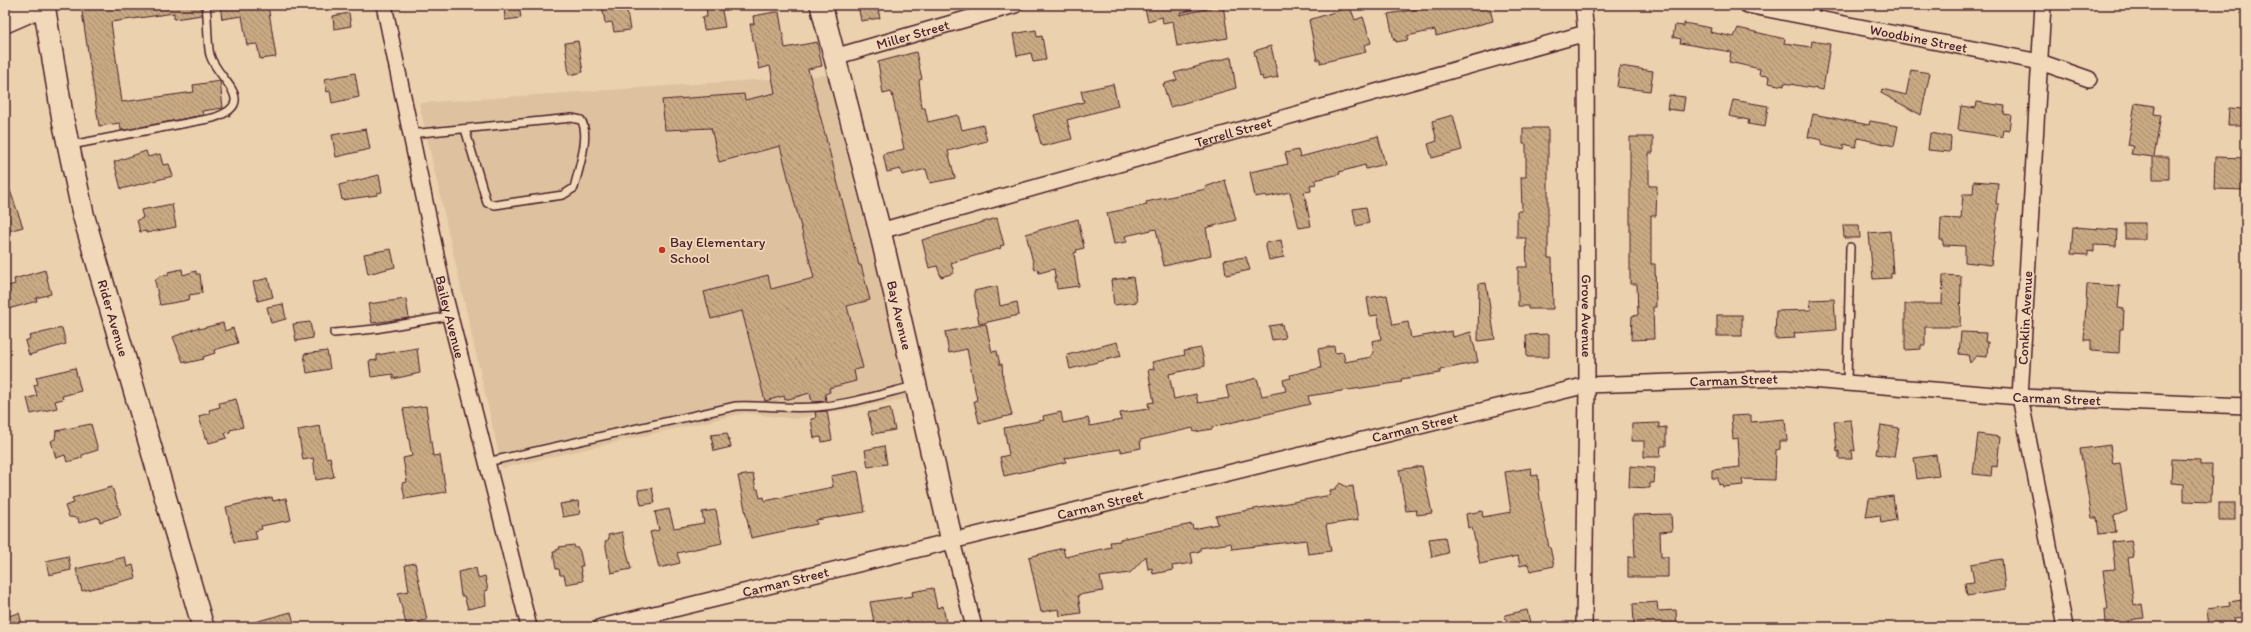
<svg xmlns="http://www.w3.org/2000/svg" width="2251" height="632" font-family="Itim,sans-serif">
<style>
.built{fill:#dec29f}
.building{fill:url(#building-back-hatch);stroke:#4a1f2b}
.lines{fill:none;stroke-linecap:round;stroke-linejoin:round}
.lane-casing{stroke:#4a1f2b;stroke-width:10}
.street-casing{stroke:#4a1f2b;stroke-width:18}
.secondary-casing{stroke:#4a1f2b;stroke-width:24}
.lane{stroke:#f1d8b8;stroke-width:7}
.street{stroke:#f1d8b8;stroke-width:15}
.secondary{stroke:#f1d8b8;stroke-width:21}
.poi-dot{fill:#c8321e;stroke:#f1d8b8;stroke-width:1.5}
.labels{text-anchor:middle;stroke-width:3.5;stroke-linejoin:round;paint-order:stroke}
.street-label{font-size:14px;fill:#4a1f2b;stroke:#f1d8b8}
.poi-label{font-size:14px;fill:#4a1f2b;stroke:#f1d8b8;text-anchor:start}
</style>
<defs>
<pattern id="building-back-hatch" width="6" height="6" patternUnits="userSpaceOnUse"><rect width="6" height="6" fill="#c9aa84"/><path d="M-1 5l2 2M0 0l6 6M5-1l2 2" fill="none" stroke="#a58a6c"/></pattern>
</defs>
<rect width="100%" height="100%" fill="#ebd1ad"/>
<filter id="ink" filterUnits="userSpaceOnUse"><feTurbulence type="fractalNoise" baseFrequency=".025" numOctaves="2"/><feDisplacementMap in="SourceGraphic" scale="8" xChannelSelector="R" yChannelSelector="G"/><feConvolveMatrix kernelMatrix="1 2 1 2 8 2 1 2 1" color-interpolation-filters="sRGB"/></filter>
<g filter="url(#ink)">
<!-- built -->
<polygon class="built" points="827,75 909,398 796,419 745,413 502,468 419,103"/>
<!-- building -->
<g class="building">
<polygon points="81,5 201,5 202,15 174,19 174,13 111,22 122,102 194,92 193,85 220,81 223,108 202,111 203,115 126,130 121,130 120,123 99,126"/>
<polygon points="220,5 268,5 276,57 260,59 257,44 247,45 242,16 222,19"/>
<polygon points="504,5 519,5 521,18 505,20"/>
<polygon points="602,5 626,5 630,30 614,32 612,22 605,23"/>
<polygon points="706,5 721,5 725,27 704,30 702,17 707,17"/>
<polygon points="858,5 877,5 880,18 861,21"/>
<polygon points="1144,5 1191,5 1192,10 1180,13 1180,15 1223,5 1228,38 1177,46 1173,21 1163,23 1162,17 1148,21"/>
<polygon points="1429,5 1489,5 1493,21 1436,36 1435,30 1407,36 1408,40 1396,42 1396,40 1394,40 1388,14 1430,7"/>
<polygon points="1350,7 1355,20 1363,17 1371,43 1364,45 1366,52 1320,63 1320,60 1317,60 1309,20"/>
<polygon points="775,12 779,12 785,48 817,42 822,66 808,69 859,265 861,265 870,300 847,306 863,368 854,370 856,381 829,388 830,392 825,394 826,401 812,402 810,393 785,400 784,396 765,401 742,311 711,319 704,292 768,275 771,289 814,278 780,146 719,162 711,128 665,130 662,100 744,94 745,100 775,93 770,66 759,69 750,24 754,24 753,16"/>
<polygon points="349,13 351,26 334,29 333,16"/>
<polygon points="1684,23 1711,28 1710,32 1734,37 1738,28 1785,39 1784,43 1811,47 1812,41 1830,44 1823,90 1784,83 1784,86 1768,83 1769,76 1759,75 1760,69 1729,62 1731,52 1680,43 1681,39 1673,37 1675,25 1684,26"/>
<polygon points="1036,30 1037,37 1042,36 1046,60 1033,62 1031,53 1017,56 1013,34"/>
<polygon points="578,41 583,72 569,75 565,43"/>
<polygon points="1271,46 1278,77 1263,80 1262,76 1260,77 1254,51"/>
<polygon points="916,52 922,79 919,80 922,108 925,108 928,122 958,115 962,130 983,125 987,141 948,151 955,178 930,183 926,169 902,175 900,169 887,172 883,154 904,149 892,94 891,92 883,94 878,62"/>
<polygon points="1231,57 1236,88 1170,107 1163,84 1177,80 1174,73"/>
<polygon points="1620,66 1653,71 1650,91 1617,87"/>
<polygon points="1911,70 1930,73 1921,115 1881,93 1882,89 1906,95"/>
<polygon points="355,73 359,97 332,103 330,91 327,92 324,79"/>
<polygon points="1113,84 1118,106 1067,120 1072,139 1043,146 1041,144 1033,115 1084,102 1081,91"/>
<polygon points="1669,95 1685,97 1683,111 1667,109"/>
<polygon points="1733,100 1768,106 1765,127 1748,124 1749,120 1729,116"/>
<polygon points="1977,102 2005,106 2004,114 2011,115 2009,130 2003,129 2002,137 1958,130 1961,106 1976,108"/>
<polygon points="2135,103 2155,106 2154,114 2161,115 2154,157 2169,157 2169,179 2153,179 2153,157 2131,154 2133,146 2128,145"/>
<polygon points="2229,108 2243,109 2243,125 2228,125"/>
<polygon points="1813,114 1869,125 1870,121 1898,126 1894,146 1858,138 1856,147 1844,144 1843,150 1821,145 1822,140 1808,137"/>
<polygon points="1453,115 1462,150 1432,158 1428,144 1437,141 1432,121"/>
<polygon points="1523,128 1548,128 1548,258 1552,258 1553,309 1528,309 1528,306 1518,306 1518,267 1527,267 1526,238 1517,238 1517,211 1522,211 1521,177 1526,177 1526,144 1523,144"/>
<polygon points="366,129 370,149 336,157 332,135"/>
<polygon points="1930,133 1951,137 1950,152 1928,150"/>
<polygon points="1378,136 1385,164 1366,169 1365,165 1339,172 1340,174 1315,180 1316,184 1310,185 1311,191 1304,192 1311,226 1299,228 1290,192 1267,197 1266,195 1255,197 1250,172 1288,164 1285,153 1298,150 1300,157"/>
<polygon points="1630,137 1653,137 1653,153 1649,153 1649,186 1657,186 1656,216 1651,216 1651,264 1655,264 1656,307 1653,307 1654,339 1631,340 1632,316 1638,315 1637,284 1630,284"/>
<polygon points="146,151 148,157 160,154 163,165 169,164 173,176 121,189 114,162"/>
<polygon points="2215,157 2246,158 2246,190 2214,189"/>
<polygon points="379,175 382,192 377,193 377,195 342,200 339,185"/>
<polygon points="1225,180 1236,220 1206,228 1211,255 1164,266 1156,229 1125,236 1127,242 1114,244 1107,213 1147,205 1146,202 1206,189 1205,187"/>
<polygon points="1974,181 1998,183 1996,204 1999,204 1991,265 1965,262 1965,246 1943,245 1943,240 1940,240 1941,218 1961,219 1963,194 1973,194"/>
<polygon points="5,182 7,182 23,227 5,232"/>
<polygon points="172,204 176,227 146,233 146,231 140,232 137,220 143,218 141,210"/>
<polygon points="1366,207 1369,223 1356,226 1353,209"/>
<polygon points="997,218 1004,245 1000,246 1001,248 951,263 954,273 941,277 937,266 929,268 922,240"/>
<polygon points="1078,219 1084,248 1076,250 1077,252 1074,253 1079,286 1057,289 1054,269 1039,273 1038,269 1035,270 1026,234"/>
<rect x="2125" y="223" width="20" height="16"/>
<polygon points="1843,225 1859,225 1860,238 1844,238"/>
<polygon points="2073,227 2117,230 2116,246 2094,245 2094,252 2088,251 2088,255 2071,254"/>
<polygon points="1890,231 1893,273 1891,273 1891,278 1873,279 1869,233"/>
<polygon points="1281,240 1284,257 1269,260 1265,243"/>
<polygon points="391,249 395,267 368,274 364,254"/>
<polygon points="1246,257 1250,270 1226,275 1224,260"/>
<polygon points="182,269 183,275 196,271 196,274 200,274 202,293 189,295 190,299 183,301 160,305 155,281 159,276 169,275 168,272"/>
<polygon points="45,270 51,294 36,298 37,301 8,309 5,287 15,284 14,279"/>
<polygon points="1943,275 1961,276 1960,327 1925,327 1925,345 1921,345 1921,349 1905,350 1905,304 1942,304"/>
<polygon points="1133,277 1137,302 1114,305 1111,280"/>
<polygon points="268,278 273,297 258,301 253,282"/>
<polygon points="1486,283 1495,339 1478,341 1479,284"/>
<polygon points="2087,284 2120,286 2118,308 2124,309 2123,329 2120,329 2119,353 2091,351 2091,340 2084,340"/>
<polygon points="997,286 1000,306 1017,302 1019,315 979,324 974,291"/>
<polygon points="1387,295 1393,325 1408,322 1411,338 1452,331 1453,337 1471,332 1478,362 1440,370 1440,373 1401,379 1402,382 1308,396 1310,404 1212,427 1212,429 1194,432 1193,428 1140,440 1141,448 1121,452 1121,449 1065,458 1066,462 1004,476 1000,457 1009,455 1004,428 1044,420 1043,416 1061,412 1063,423 1088,418 1090,426 1121,420 1120,413 1149,409 1148,403 1154,402 1148,370 1154,369 1152,362 1185,355 1184,351 1201,348 1205,366 1169,374 1174,399 1196,394 1198,403 1229,398 1226,386 1257,378 1262,396 1286,391 1283,380 1291,378 1290,375 1321,368 1318,349 1334,346 1335,353 1343,352 1345,362 1371,357 1371,355 1374,353 1372,341 1381,339 1378,315 1370,316 1367,298"/>
<polygon points="406,299 409,318 372,323 368,304"/>
<polygon points="1834,299 1836,330 1794,333 1795,338 1775,339 1776,311 1811,310 1810,300"/>
<polygon points="283,304 286,319 271,323 267,307"/>
<rect x="1717" y="315" width="25" height="21"/>
<polygon points="310,322 313,338 296,341 293,324"/>
<polygon points="223,323 225,331 233,328 238,343 214,350 215,353 203,357 204,359 186,363 185,361 183,362 173,337 199,327 199,329"/>
<polygon points="986,324 992,352 997,351 1000,365 1002,364 1003,379 1012,415 979,423 974,401 977,400 967,349 949,353 945,332"/>
<polygon points="1282,324 1285,338 1272,340 1269,326"/>
<polygon points="62,328 66,344 29,355 25,341 30,339 29,336"/>
<polygon points="1961,332 1986,333 1985,342 1988,342 1987,357 1976,356 1970,363 1968,355 1959,354"/>
<polygon points="1549,334 1549,357 1527,357 1526,335"/>
<polygon points="1117,342 1121,356 1070,369 1067,355"/>
<polygon points="417,348 420,373 393,379 393,374 371,377 369,361 377,360 377,355"/>
<polygon points="327,351 330,369 307,373 304,354"/>
<polygon points="75,368 81,391 62,396 63,399 55,401 57,408 31,414 27,398 37,396 34,385 38,384 36,377"/>
<polygon points="236,399 243,427 230,430 230,432 225,433 227,438 209,443 207,437 205,438 199,416 210,413 209,410 220,407 219,403"/>
<polygon points="426,406 433,456 440,455 446,492 405,499 402,483 407,482 403,458 412,456 403,409"/>
<polygon points="890,408 895,430 873,434 868,413"/>
<polygon points="827,411 832,440 822,442 821,437 814,438 811,419 816,418 815,412"/>
<polygon points="1751,415 1751,422 1785,419 1787,441 1780,441 1780,449 1776,450 1775,480 1742,479 1743,485 1723,487 1722,484 1719,485 1718,478 1712,478 1712,470 1740,467 1738,438 1733,439 1731,416"/>
<polygon points="1851,420 1855,451 1851,450 1852,459 1839,459 1839,451 1837,452 1834,421"/>
<polygon points="1659,423 1659,428 1666,427 1666,446 1661,446 1660,457 1644,457 1644,441 1631,441 1632,424"/>
<polygon points="91,424 98,450 82,455 82,458 67,462 65,455 56,458 51,441 55,439 56,431"/>
<polygon points="1881,425 1899,428 1894,457 1876,454"/>
<polygon points="320,426 326,458 330,457 334,477 316,480 313,458 303,460 298,430"/>
<polygon points="727,433 731,447 714,451 711,435"/>
<polygon points="1978,434 2000,437 1997,467 1992,466 1991,476 1973,474"/>
<polygon points="2110,445 2113,464 2120,463 2127,511 2114,516 2116,532 2099,534 2097,518 2092,518 2080,449"/>
<polygon points="884,446 887,464 868,467 865,450"/>
<polygon points="1936,455 1939,476 1917,479 1914,458"/>
<polygon points="2172,459 2200,460 2200,465 2212,465 2211,502 2184,501 2184,484 2171,483"/>
<polygon points="1422,466 1432,513 1417,515 1416,510 1406,511 1399,470"/>
<polygon points="1630,466 1655,468 1654,483 1650,483 1650,488 1629,487"/>
<polygon points="1531,468 1532,476 1538,475 1539,492 1549,548 1550,547 1554,566 1530,571 1528,564 1520,566 1518,556 1480,564 1472,527 1468,528 1466,514 1482,511 1483,517 1511,512 1505,472"/>
<polygon points="858,471 865,512 816,520 817,524 751,538 738,476 753,474 756,489 758,489 760,498 764,497 765,501 833,487 831,476"/>
<polygon points="1340,483 1347,487 1353,486 1358,520 1326,525 1331,551 1308,554 1306,540 1232,549 1231,543 1200,548 1200,551 1191,553 1193,563 1172,566 1173,570 1153,574 1152,568 1148,569 1146,556 1130,573 1100,577 1103,591 1078,595 1081,613 1060,616 1059,609 1041,612 1029,557 1063,548 1065,557 1111,547 1110,542 1120,541 1120,539 1192,524 1193,529 1218,524 1216,516 1331,495 1330,490 1335,489"/>
<polygon points="112,487 121,515 100,522 98,517 79,523 78,518 69,517 65,506 74,503 72,498"/>
<polygon points="652,488 655,503 641,505 638,490"/>
<polygon points="1893,496 1896,520 1881,523 1880,515 1866,517 1869,499"/>
<polygon points="272,497 273,501 286,498 291,520 261,526 262,529 255,531 257,539 234,542 226,507"/>
<polygon points="578,501 580,514 563,517 560,504"/>
<rect x="2219" y="503" width="16" height="17"/>
<polygon points="669,509 674,528 704,523 702,512 716,510 722,543 677,553 680,563 659,568 650,532 659,530 655,512"/>
<polygon points="1671,514 1672,531 1660,532 1661,557 1668,557 1668,577 1628,577 1628,557 1635,557 1633,515"/>
<polygon points="622,532 631,569 611,573 605,542 609,539 608,535"/>
<polygon points="1445,537 1448,553 1432,557 1429,539"/>
<polygon points="2131,540 2134,557 2128,558 2134,606 2142,604 2144,618 2128,620 2129,627 2111,627 2110,624 2106,624 2105,610 2108,610 2103,570 2115,569 2112,542"/>
<polygon points="574,545 575,548 578,548 580,552 583,566 580,566 583,581 566,584 564,575 560,575 559,569 556,569 553,552 556,552 556,550 560,549 559,547"/>
<polygon points="68,556 71,570 49,575 46,561"/>
<polygon points="125,557 127,567 133,565 136,578 82,591 76,569"/>
<polygon points="2002,559 2005,590 1967,596 1965,583 1974,582 1971,564"/>
<polygon points="415,563 427,620 406,624 398,593 409,591 405,565"/>
<polygon points="476,568 478,578 485,576 488,590 485,591 486,605 468,609 464,596 461,596 458,572"/>
<polygon points="933,588 937,608 943,606 946,623 942,624 942,627 875,627 870,602 913,596 912,592"/>
<polygon points="2242,600 2245,617 2233,618 2234,627 2209,627 2207,609 2230,606 2229,602"/>
<polygon points="1657,602 1658,611 1676,610 1677,627 1641,627 1641,624 1634,625 1633,604"/>
<polygon points="1527,610 1531,627 1508,627 1505,615"/>
<polygon points="291,612 295,627 252,627 251,623"/>
<polygon points="19,613 23,627 5,627 5,617"/>
</g>
<g class="lines">
<defs>
<g id="lane">
<path d="M 410,134 L 572,118 L 581,120 C 591,134 578,171 574,188 L 563,195 L 495,205 L 487,203 L 465,129"/>
<path d="M 71,145 L 213,118 C 261,102 217,80 210,55 C 207,44 208,18 206,5"/>
<polyline points="334,333 375,329 449,316"/>
<polyline points="1847,383 1850,247"/>
<path d="M 487,462 L 736,406 C 763,405 790,409 817,407 C 850,404 882,394 914,386"/>
</g>
<g id="street">
<path id="s1" d="M 384,5 L 444,293 L 529,627"/>
<path id="s2" d="M 1583,5 L 1586,33 L 1587,385 L 1584,627"/>
<path id="s3" d="M 1747,5 L 2040,62 L 2089,79"/>
<polyline points="2043,5 2020,397 2065,627"/>
<path id="s4" d="M 834,57 L 1015,5"/>
<path id="s5" d="M 880,231 L 1586,33"/>
<polyline points="952,541 974,627"/>
<path id="s6" d="M 601,627 L 1587,385 L 1785,378 L 2020,397 L 2246,406"/>
</g>
<g id="secondary">
<path id="s7" d="M 44,5 L 63,120 L 83,214 L 203,627"/>
<path id="s8" d="M 821,5 L 880,231 L 952,541"/>
<polyline points="5,22 44,5"/>
</g>
</defs>
<!-- lane casing -->
<use href="#lane" class="lane-casing"/>
<!-- street casing -->
<use href="#street" class="street-casing"/>
<!-- secondary casing -->
<use href="#secondary" class="secondary-casing"/>
<!-- lane -->
<use href="#lane" class="lane"/>
<!-- street -->
<use href="#street" class="street"/>
<!-- secondary -->
<use href="#secondary" class="secondary"/>
</g>
</g>
<!-- markers -->
<circle class="poi-dot" cx="662" cy="250" r="4"/>
<g class="labels">
<!-- street labels -->
<g class="street-label">
<text dy="5" stroke="none"><textPath href="#s4" startOffset="82">Miller Street</textPath></text>
<text dy="5" stroke="none"><textPath href="#s3" startOffset="175">Woodbine Street</textPath></text>
<text dy="5" stroke="none"><textPath href="#s5" startOffset="367">Terrell Street</textPath></text>
<text dy="5" stroke="none"><textPath href="#s8" startOffset="320">Bay Avenue</textPath></text>
<text dy="5" stroke="none"><textPath href="#s2" startOffset="311">Grove Avenue</textPath></text>
<text dy="5" stroke="none"><textPath href="#s1" startOffset="319">Bailey Avenue</textPath></text>
<text dy="5" stroke="none"><textPath href="#s7" startOffset="321">Rider Avenue</textPath></text>
<text transform="translate(2025 318) rotate(-87)" y="5">Conklin Avenue</text>
<text dy="5" stroke="none"><textPath href="#s6" startOffset="1162">Carman Street</textPath></text>
<text dy="5" stroke="none"><textPath href="#s6" startOffset="1486">Carman Street</textPath></text>
<text dy="5" stroke="none"><textPath href="#s6" startOffset="838">Carman Street</textPath></text>
<text dy="5" stroke="none"><textPath href="#s6" startOffset="514">Carman Street</textPath></text>
<text dy="5" stroke="none"><textPath href="#s6" startOffset="190">Carman Street</textPath></text>
</g>
<!-- poi labels -->
<g class="poi-label">
<text x="670" y="247">Bay Elementary<tspan x="670" dy="16">School</tspan></text>
</g>
</g>
<!-- margin -->
<rect width="2251" height="632" fill="none" stroke="#f1d8b8" stroke-width="20"/>
<rect x="10" y="10" width="2231" height="612" fill="none" stroke="#4a1f2b" stroke-width="1.5" filter="url(#ink)"/>
</svg>
